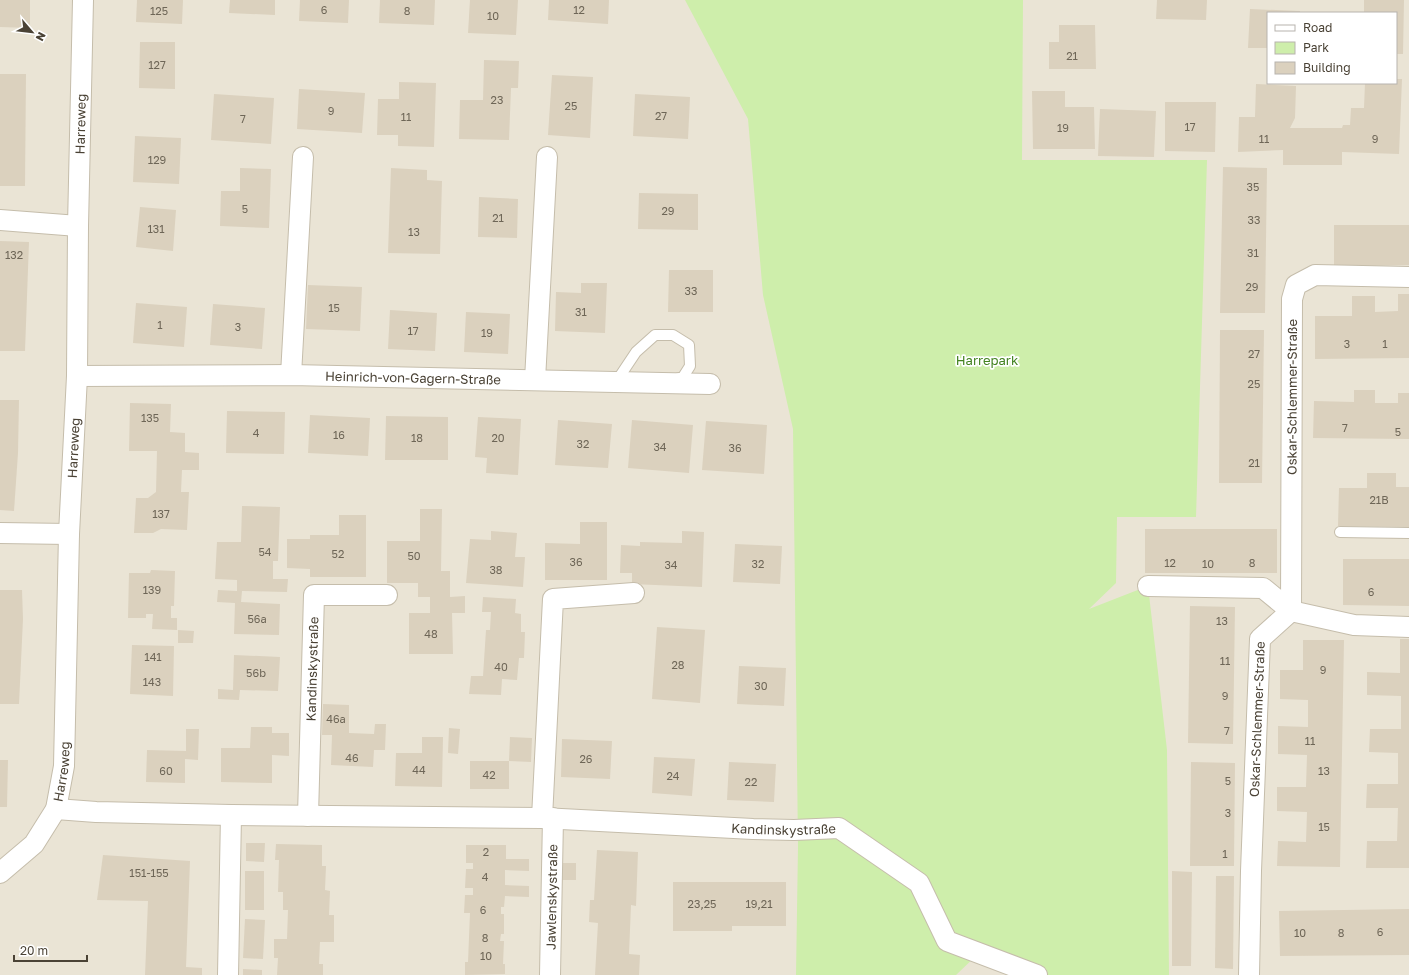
<svg xmlns="http://www.w3.org/2000/svg" width="1409" height="975" font-family="'Golos Text',sans-serif">
<style>
.residential{fill:#eae4d5;fill-rule:evenodd}
.green{fill:#ceeeab}
.building{fill:#dbd1be}
.lines{fill:none;stroke-linecap:round;stroke-linejoin:round}
.lane-casing{stroke:#c5bdab;stroke-width:12}
.street-casing{stroke:#c5bdab;stroke-width:22}
.lane{stroke:#fff;stroke-width:10}
.street{stroke:#fff;stroke-width:20}
.labels{text-anchor:middle;stroke-width:3.5;stroke-linejoin:round;paint-order:stroke}
.number-label{font-size:11px;fill:#6e6657}
.street-label{font-size:13px;fill:#4a4235;stroke:#fff}
.park-label{font-size:13px;fill:#438321;stroke:#fff}
</style>
<rect width="100%" height="100%" fill="#f5f2e7"/>
<!-- residential -->
<path class="residential" d="M 0,0 L 1409,0 L 1409,975 L 0,975 ZM 1268,13 L 1396,13 L 1396,83 L 1268,83 Z"/>
<!-- green -->
<polygon class="green" points="685,0 1023,0 1022,160 1207,160 1196,517 1117,517 1116,583 1089,609 1148,586 1167,750 1169,975 1037,975 979,953 956,975 796,975 798,846 793,429 763,295 748,119"/>
<!-- building -->
<g class="building">
<polygon points="0,0 30,0 30,28 0,27"/>
<polygon points="137,0 183,0 182,24 136,22"/>
<polygon points="230,0 275,0 275,15 229,13"/>
<polygon points="300,0 349,0 348,23 299,21"/>
<polygon points="380,0 435,0 434,25 379,23"/>
<polygon points="470,0 518,0 516,35 468,33"/>
<polygon points="549,0 609,0 608,24 548,20"/>
<polygon points="1157,0 1207,0 1206,20 1156,19"/>
<polygon points="1364,0 1404,0 1403,54 1396,54 1396,13 1364,13"/>
<polygon points="1250,9 1300,11 1300,13 1268,13 1268,48 1248,48"/>
<polygon points="1059,25 1095,25 1096,69 1049,69 1049,42 1059,42"/>
<polygon points="140,42 175,42 175,89 139,88"/>
<polygon points="484,60 519,61 518,88 511,88 509,140 459,139 460,100 483,100"/>
<polygon points="0,74 26,74 25,186 0,186"/>
<polygon points="552,75 593,77 590,138 548,135"/>
<polygon points="1396,79 1402,79 1399,154 1342,152 1342,165 1283,165 1283,150 1238,152 1239,117 1255,117 1256,84 1296,86 1295,118 1290,128 1342,128 1343,125 1350,125 1351,108 1364,108 1365,83 1396,83"/>
<polygon points="399,82 436,83 434,147 398,146 398,135 377,135 378,99 399,99"/>
<polygon points="299,89 365,93 362,133 297,129"/>
<polygon points="1032,91 1065,91 1065,107 1094,107 1095,149 1033,149"/>
<polygon points="214,94 274,98 271,144 211,140"/>
<polygon points="635,94 690,97 688,139 633,136"/>
<polygon points="1165,102 1216,102 1215,152 1165,151"/>
<polygon points="1100,109 1156,111 1154,157 1098,156"/>
<polygon points="135,136 181,138 179,184 133,182"/>
<polygon points="1223,167 1267,168 1265,313 1220,313"/>
<polygon points="240,168 271,169 269,228 220,226 221,191 240,191"/>
<polygon points="391,168 427,170 427,180 442,181 440,254 388,253"/>
<polygon points="639,193 698,194 698,230 638,229"/>
<polygon points="479,197 518,199 517,238 478,237"/>
<polygon points="140,207 176,210 173,251 136,247"/>
<polygon points="1334,225 1409,225 1409,265 1334,266"/>
<polygon points="0,241 29,242 25,351 0,351"/>
<polygon points="669,270 713,270 713,312 668,312"/>
<polygon points="581,283 607,283 605,333 555,331 556,292 581,293"/>
<polygon points="308,285 362,287 360,331 306,329"/>
<polygon points="1398,294 1409,294 1409,358 1315,359 1315,316 1352,316 1352,296 1375,296 1375,312 1398,311"/>
<polygon points="136,303 187,307 184,347 133,343"/>
<polygon points="213,304 265,308 262,349 210,345"/>
<polygon points="390,310 437,313 435,351 388,349"/>
<polygon points="466,312 510,314 508,354 464,352"/>
<polygon points="1220,330 1264,330 1262,483 1219,483"/>
<polygon points="1354,390 1375,390 1375,403 1398,403 1398,393 1409,393 1409,439 1313,438 1314,401 1354,402"/>
<polygon points="0,400 19,400 18,453 14,511 0,510"/>
<polygon points="130,403 171,404 170,432 185,433 185,452 199,453 199,470 182,470 181,492 189,492 187,530 161,529 153,533 134,533 136,498 148,498 156,492 157,451 129,451"/>
<polygon points="227,411 285,412 284,454 226,453"/>
<polygon points="310,415 370,418 368,456 308,453"/>
<polygon points="386,416 448,417 448,460 385,460"/>
<polygon points="478,417 521,419 518,475 486,473 487,458 475,457"/>
<polygon points="558,420 612,424 608,468 555,465"/>
<polygon points="632,420 693,425 689,473 628,468"/>
<polygon points="706,421 767,425 764,474 702,470"/>
<polygon points="1367,473 1396,473 1396,487 1409,487 1409,527 1338,526 1339,488 1367,488"/>
<polygon points="242,506 280,507 278,561 273,561 273,579 288,579 287,592 242,591 241,602 280,604 279,635 234,634 235,603 217,602 218,590 237,591 237,580 215,579 217,542 241,542"/>
<polygon points="420,509 442,509 441,571 450,571 450,597 465,596 465,613 452,613 453,654 409,654 409,613 430,613 430,597 418,597 418,583 387,583 387,541 420,541"/>
<polygon points="339,515 366,515 366,577 310,577 310,569 287,568 287,539 310,539 310,535 339,535"/>
<polygon points="580,522 607,522 607,580 545,580 545,543 580,544"/>
<rect x="1145" y="529" width="132" height="44"/>
<polygon points="491,531 517,533 515,557 525,557 523,587 466,583 470,539 491,540"/>
<polygon points="682,531 704,532 702,587 632,584 632,573 620,573 621,545 640,546 640,542 682,543"/>
<polygon points="735,544 782,546 780,584 733,582"/>
<polygon points="1343,559 1409,559 1409,606 1343,605"/>
<polygon points="151,570 175,571 174,606 171,606 171,618 177,618 177,630 152,629 153,614 146,614 146,618 128,618 129,573 150,573"/>
<polygon points="0,590 22,590 23,619 19,704 0,704"/>
<polygon points="483,597 516,599 515,613 521,614 521,632 525,632 524,658 519,658 517,680 502,679 501,695 469,694 471,676 483,676 486,630 490,630 491,612 482,612"/>
<polygon points="1190,606 1235,607 1233,744 1188,743"/>
<polygon points="657,627 705,630 700,703 652,699"/>
<polygon points="178,630 194,631 193,643 178,643"/>
<polygon points="1400,639 1409,639 1409,868 1366,868 1367,841 1397,841 1398,808 1366,808 1367,784 1398,784 1398,753 1369,752 1370,729 1401,729 1401,696 1367,695 1367,672 1400,673"/>
<polygon points="1303,640 1344,640 1340,867 1277,866 1278,841 1306,842 1307,812 1277,811 1277,787 1306,787 1307,755 1278,754 1278,726 1308,727 1308,700 1280,699 1280,670 1303,670"/>
<polygon points="132,645 174,646 173,696 130,694"/>
<polygon points="234,655 280,657 278,691 240,690 239,700 218,699 218,689 233,690"/>
<polygon points="739,666 786,668 784,706 737,704"/>
<polygon points="323,704 349,705 349,733 374,734 375,724 386,724 385,750 374,750 373,767 331,765 332,735 322,735"/>
<polygon points="251,727 272,727 272,733 289,733 289,756 272,755 272,783 221,782 221,748 250,748"/>
<polygon points="449,728 460,729 458,754 448,753"/>
<polygon points="186,729 199,729 198,760 185,759 185,783 146,782 147,750 186,751"/>
<polygon points="422,737 443,737 442,787 395,786 396,753 422,753"/>
<polygon points="510,737 532,738 531,762 509,761"/>
<polygon points="562,739 612,741 610,779 561,777"/>
<polygon points="654,757 695,759 692,796 652,793"/>
<polygon points="0,760 8,760 7,807 0,807"/>
<rect x="470" y="761" width="39" height="28"/>
<polygon points="729,762 776,764 774,802 727,800"/>
<polygon points="1191,762 1235,763 1234,866 1190,866"/>
<polygon points="246,843 265,843 264,862 246,861"/>
<polygon points="276,844 322,845 322,866 326,866 325,890 330,891 329,915 334,915 334,942 320,942 319,964 323,964 323,975 277,975 278,958 274,958 274,939 287,939 288,910 283,910 283,892 278,892 279,860 275,860"/>
<polygon points="466,845 506,845 506,859 529,859 529,871 505,870 505,885 529,886 529,897 505,896 504,907 501,907 501,914 504,914 504,934 501,934 500,941 504,941 503,964 505,964 505,974 465,975 465,962 468,962 470,913 464,913 465,895 473,895 473,888 465,888 466,869 473,869 473,863 466,863"/>
<polygon points="597,850 638,852 636,906 631,905 629,954 640,955 639,975 595,975 598,923 589,922 590,900 594,900"/>
<polygon points="103,855 190,861 186,967 202,968 202,975 145,975 148,901 97,900"/>
<rect x="557" y="863" width="19" height="17"/>
<rect x="245" y="871" width="19" height="39"/>
<polygon points="1172,871 1192,872 1191,966 1172,966"/>
<polygon points="1216,876 1234,876 1233,969 1215,968"/>
<polygon points="673,882 786,882 786,926 732,926 732,931 673,931"/>
<polygon points="1409,909 1409,955 1280,956 1279,911"/>
<polygon points="245,919 265,920 263,959 243,958"/>
<polygon points="243,969 262,970 262,975 243,975"/>
</g>
<g class="lines">
<defs>
<g id="lane">
<polyline points="616,382 636,352 655,335 673,335 689,345 690,366 683,377 676,379"/>
<polyline points="1340,532 1409,533"/>
</g>
<g id="street">
<polyline points="0,220 78,226"/>
<polyline points="291,375 303,157"/>
<path id="s1" d="M 77,376 L 291,375 L 710,384"/>
<polyline points="535,380 547,157"/>
<polyline points="0,533 69,534"/>
<polyline points="1148,586 1263,588 1291,611 1354,625 1409,627"/>
<path id="s2" d="M 56,809 L 96,812 L 231,815 L 542,818 L 753,829 L 794,830 L 839,828 L 919,883 L 947,941 L 1037,975"/>
<path id="s3" d="M 308,816 L 314,595 L 387,595"/>
<polyline points="542,818 553,599 634,593"/>
<path id="s4" d="M 0,873 L 34,844 L 56,809 L 64,766 L 69,534 L 77,376 L 78,226 L 83,0"/>
<polyline points="228,975 231,815"/>
<path id="s5" d="M 550,975 L 553,818"/>
<path id="s6" d="M 1249,975 L 1251,871 L 1260,639 L 1291,611 L 1292,299 L 1296,285 L 1315,275 L 1409,277"/>
</g>
</defs>
<!-- lane casing -->
<use href="#lane" class="lane-casing"/>
<!-- street casing -->
<use href="#street" class="street-casing"/>
<!-- lane -->
<use href="#lane" class="lane"/>
<!-- street -->
<use href="#street" class="street"/>
</g>
<g class="labels">
<!-- number labels -->
<g class="number-label">
<text x="324" y="14">6</text>
<text x="579" y="14">12</text>
<text x="159" y="15">125</text>
<text x="407" y="15">8</text>
<text x="493" y="20">10</text>
<text x="1072" y="60">21</text>
<text x="157" y="69">127</text>
<text x="497" y="104">23</text>
<text x="571" y="110">25</text>
<text x="331" y="115">9</text>
<text x="661" y="120">27</text>
<text x="406" y="121">11</text>
<text x="243" y="123">7</text>
<text x="1190" y="131">17</text>
<text x="1063" y="132">19</text>
<text x="1264" y="143">11</text>
<text x="1375" y="143">9</text>
<text x="157" y="164">129</text>
<text x="1253" y="191">35</text>
<text x="245" y="213">5</text>
<text x="668" y="215">29</text>
<text x="498" y="222">21</text>
<text x="1254" y="224">33</text>
<text x="156" y="233">131</text>
<text x="414" y="236">13</text>
<text x="1253" y="257">31</text>
<text x="14" y="259">132</text>
<text x="1252" y="291">29</text>
<text x="691" y="295">33</text>
<text x="334" y="312">15</text>
<text x="581" y="316">31</text>
<text x="160" y="329">1</text>
<text x="238" y="331">3</text>
<text x="413" y="335">17</text>
<text x="487" y="337">19</text>
<text x="1347" y="348">3</text>
<text x="1385" y="348">1</text>
<text x="1254" y="358">27</text>
<text x="1254" y="388">25</text>
<text x="150" y="422">135</text>
<text x="1345" y="432">7</text>
<text x="1398" y="436">5</text>
<text x="256" y="437">4</text>
<text x="339" y="439">16</text>
<text x="417" y="442">18</text>
<text x="498" y="442">20</text>
<text x="583" y="448">32</text>
<text x="660" y="451">34</text>
<text x="735" y="452">36</text>
<text x="1254" y="467">21</text>
<text x="1379" y="504">21B</text>
<text x="161" y="518">137</text>
<text x="265" y="556">54</text>
<text x="338" y="558">52</text>
<text x="414" y="560">50</text>
<text x="576" y="566">36</text>
<text x="1170" y="567">12</text>
<text x="1252" y="567">8</text>
<text x="758" y="568">32</text>
<text x="1208" y="568">10</text>
<text x="671" y="569">34</text>
<text x="496" y="574">38</text>
<text x="152" y="594">139</text>
<text x="1371" y="596">6</text>
<text x="257" y="623">56a</text>
<text x="1222" y="625">13</text>
<text x="431" y="638">48</text>
<text x="153" y="661">141</text>
<text x="1225" y="665">11</text>
<text x="678" y="669">28</text>
<text x="501" y="671">40</text>
<text x="1323" y="674">9</text>
<text x="256" y="677">56b</text>
<text x="152" y="686">143</text>
<text x="761" y="690">30</text>
<text x="1225" y="700">9</text>
<text x="336" y="723">46a</text>
<text x="1227" y="735">7</text>
<text x="1310" y="745">11</text>
<text x="352" y="762">46</text>
<text x="586" y="763">26</text>
<text x="419" y="774">44</text>
<text x="166" y="775">60</text>
<text x="1324" y="775">13</text>
<text x="489" y="779">42</text>
<text x="673" y="780">24</text>
<text x="1228" y="785">5</text>
<text x="751" y="786">22</text>
<text x="1228" y="817">3</text>
<text x="1324" y="831">15</text>
<text x="486" y="856">2</text>
<text x="1225" y="858">1</text>
<text x="149" y="877">151-155</text>
<text x="485" y="881">4</text>
<text x="702" y="908">23,25</text>
<text x="759" y="908">19,21</text>
<text x="483" y="914">6</text>
<text x="1380" y="936">6</text>
<text x="1300" y="937">10</text>
<text x="1341" y="937">8</text>
<text x="485" y="942">8</text>
<text x="486" y="960">10</text>
</g>
<!-- street labels -->
<g class="street-label">
<text dy="5" stroke="none"><textPath href="#s4" startOffset="772">Harreweg</textPath></text>
<text dy="5" stroke="none"><textPath href="#s1" startOffset="336">Heinrich-von-Gagern-Straße</textPath></text>
<text dy="5" stroke="none"><textPath href="#s6" startOffset="592">Oskar-Schlemmer-Straße</textPath></text>
<text dy="5" stroke="none"><textPath href="#s4" startOffset="448">Harreweg</textPath></text>
<text dy="5" stroke="none"><textPath href="#s3" startOffset="147">Kandinskystraße</textPath></text>
<text dy="5" stroke="none"><textPath href="#s6" startOffset="256">Oskar-Schlemmer-Straße</textPath></text>
<text dy="5" stroke="none"><textPath href="#s4" startOffset="124">Harreweg</textPath></text>
<text dy="5" stroke="none"><textPath href="#s2" startOffset="728">Kandinskystraße</textPath></text>
<text dy="5" stroke="none"><textPath href="#s5" startOffset="78">Jawlenskystraße</textPath></text>
</g>
<!-- park labels -->
<g class="park-label">
<text x="987" y="365">Harrepark</text>
</g>
</g>
<!-- legend -->
<rect x="1267" y="12" width="130" height="72" fill="#ffffff" stroke="#b7b3ae"/>
<rect x="1275" y="25" width="20" height="6" fill="#ffffff" stroke="#b7b3ae"/>
<text x="1303" y="32" font-size="12" fill="#4a4235">Road</text>
<rect x="1275" y="42" width="20" height="12" fill="#ceeeab" stroke="#b7b3ae"/>
<text x="1303" y="52" font-size="12" fill="#4a4235">Park</text>
<rect x="1275" y="62" width="20" height="12" fill="#dbd1be" stroke="#b7b3ae"/>
<text x="1303" y="72" font-size="12" fill="#4a4235">Building</text>
<!-- north arrow -->
<g transform="translate(32 32) rotate(118)" stroke="#ffffff" stroke-width="3" paint-order="stroke">
<path d="M0-3L7 15L0 10L-7 15Z" fill="#4a4235"/>
<text y="-6" font-size="11" font-weight="bold" text-anchor="middle" fill="#4a4235">N</text>
</g>
<!-- scale -->
<path d="M14 955v6h73v-6" fill="none" stroke="#4a4235" stroke-width="2"/>
<text x="20" y="955" font-size="12" fill="#4a4235" stroke="#ffffff" stroke-width="3" paint-order="stroke">20 m</text>
</svg>
